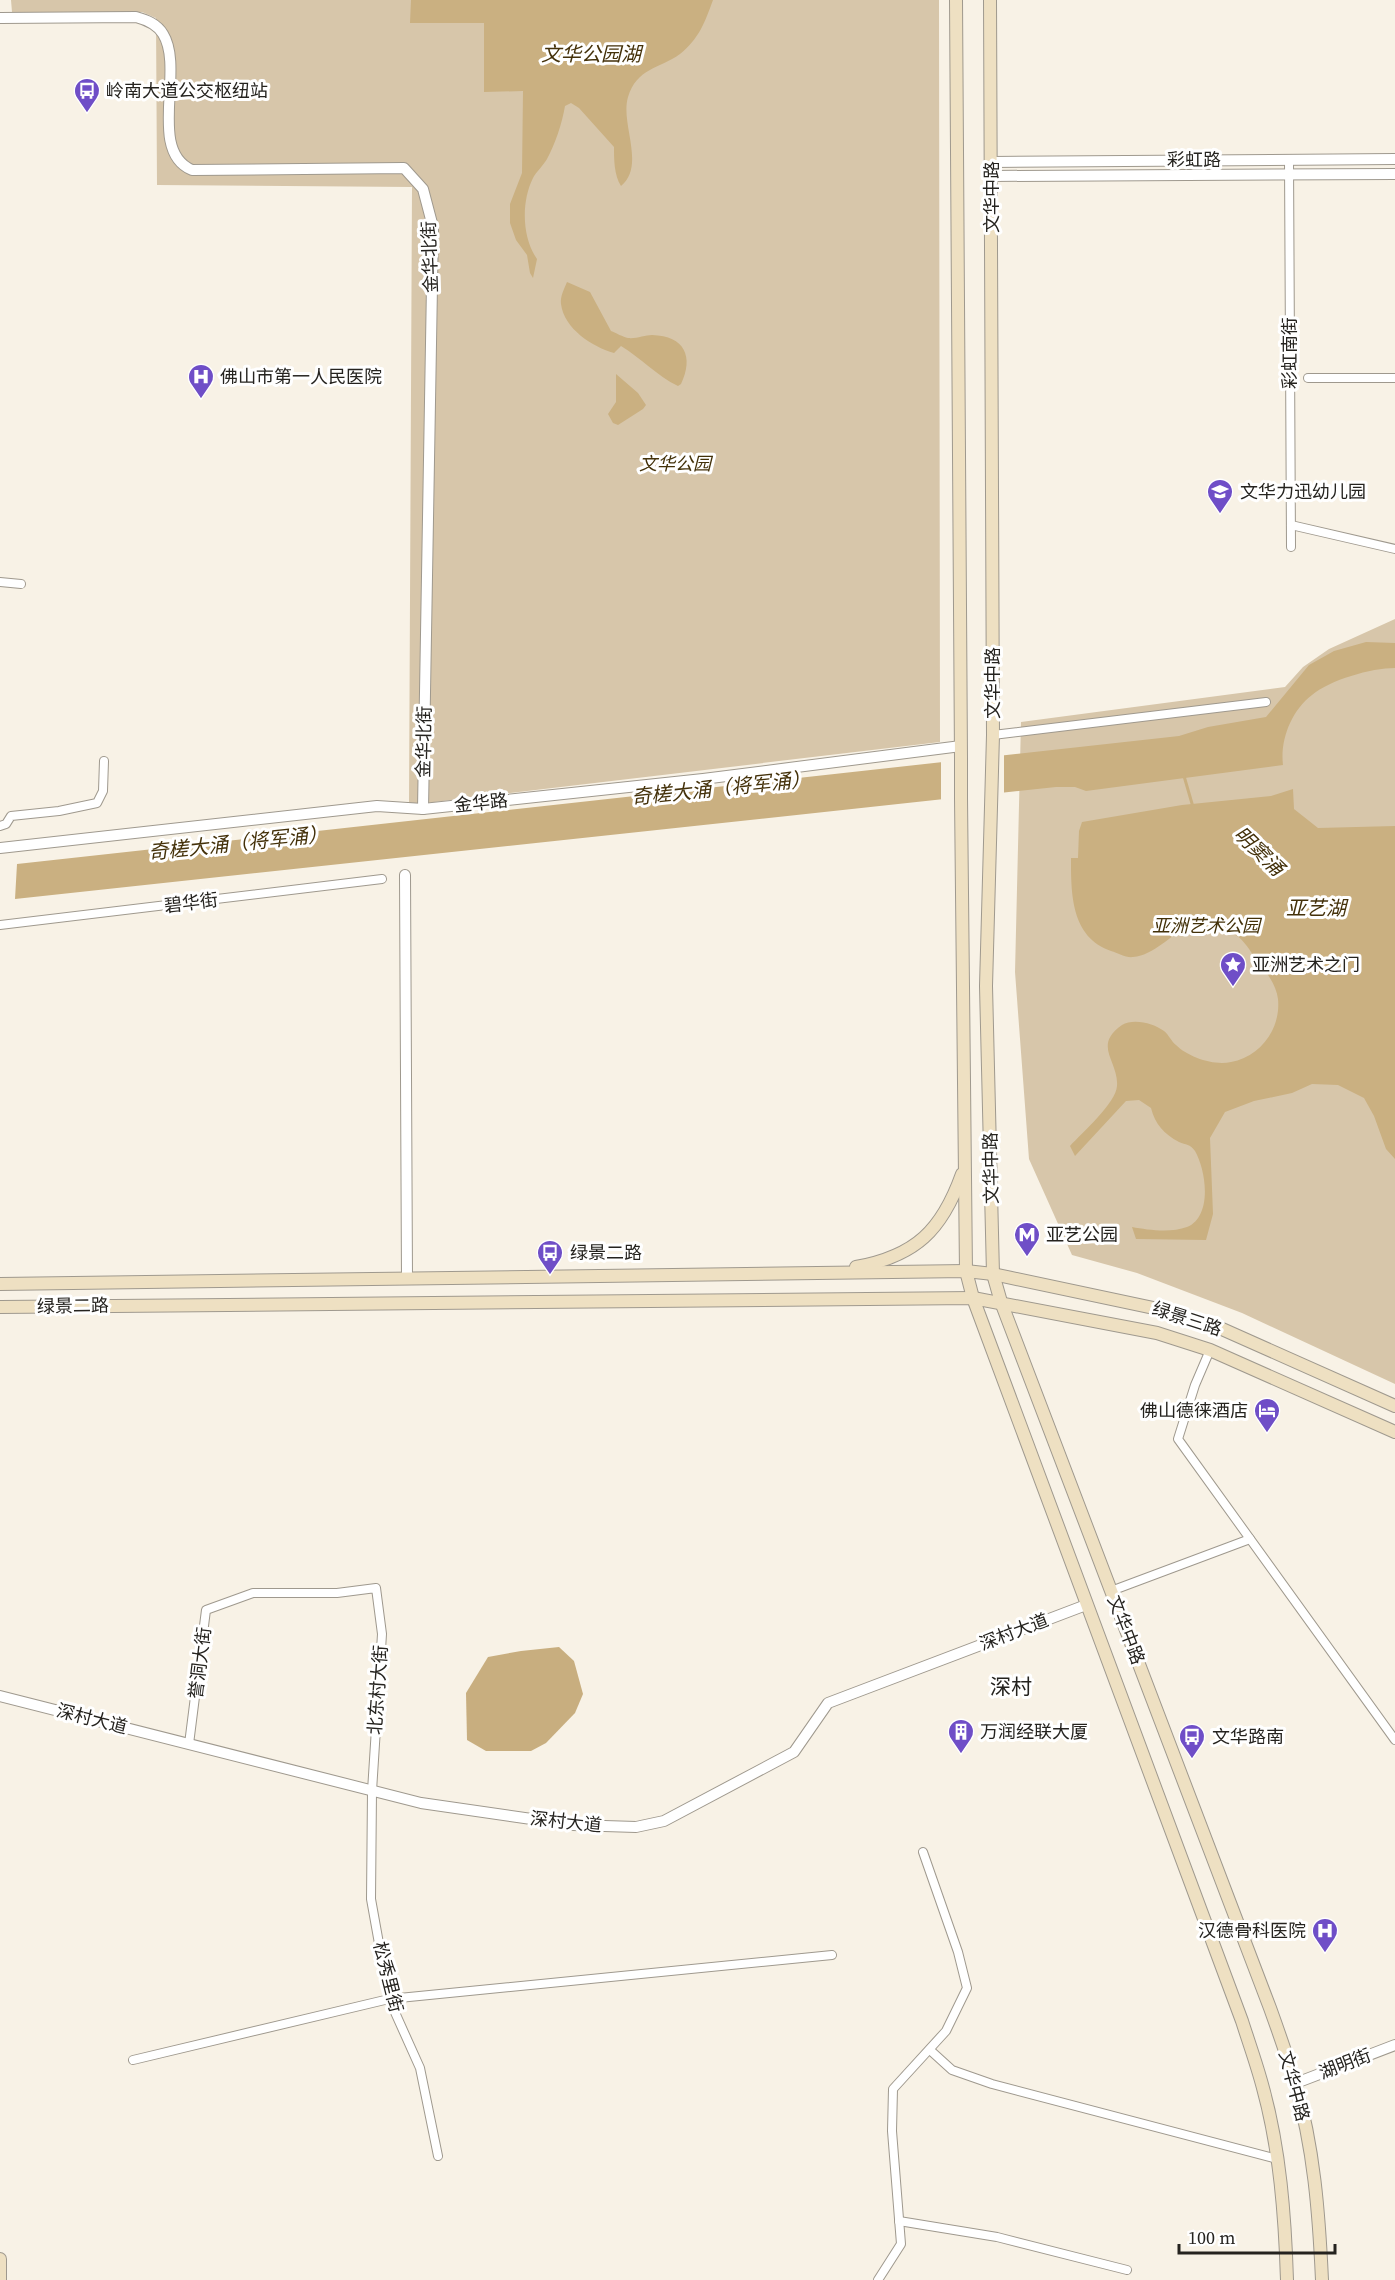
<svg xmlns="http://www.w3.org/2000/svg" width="1395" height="2280" font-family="'Source Serif 4','Noto Sans SC',serif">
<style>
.green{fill:#d7c6aa}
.forest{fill:#c8ae7f}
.water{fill:#cab081}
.pier{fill:#f8f2e6}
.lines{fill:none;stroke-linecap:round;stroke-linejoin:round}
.stream{stroke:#cab081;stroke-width:3}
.minor-casing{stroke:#9f998e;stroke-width:10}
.tertiary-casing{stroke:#9f998e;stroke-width:12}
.secondary-casing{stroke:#9f998e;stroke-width:14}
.minor{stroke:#fff;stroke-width:8}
.tertiary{stroke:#fff;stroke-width:10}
.secondary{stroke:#eee0c2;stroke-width:12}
.secondary-bridge-casing{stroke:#9f998e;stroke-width:14;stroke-linecap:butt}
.secondary-bridge{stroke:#eee0c2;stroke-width:12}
.labels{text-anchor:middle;stroke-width:6;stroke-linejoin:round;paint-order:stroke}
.poi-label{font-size:18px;fill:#25231f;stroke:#fff;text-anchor:start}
.street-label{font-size:18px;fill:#25231f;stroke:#fff}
.park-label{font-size:18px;font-style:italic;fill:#433109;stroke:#fff}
.water-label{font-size:20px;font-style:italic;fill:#44310a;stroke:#fff}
.quarter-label{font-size:21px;fill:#25231f;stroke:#fff}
</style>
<rect width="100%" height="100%" fill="#f8f2e6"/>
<!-- green -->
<g class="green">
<polygon points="11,0 939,0 940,742 409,805 412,187 157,185 156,18 142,12 12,12"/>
<polygon points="1395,619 1395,1384 1242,1313 1137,1273 1072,1255 1029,1159 1015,972 1021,722 1285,687 1303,667 1329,649"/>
</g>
<!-- forest -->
<polygon class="forest" points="559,1647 574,1661 583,1694 575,1713 546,1743 531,1751 486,1751 467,1740 466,1693 488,1657 521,1651"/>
<!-- water -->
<g class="water">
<path d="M 411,0 L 713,0 C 705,22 699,39 680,54 C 659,69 637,68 628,97 C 620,124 646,165 621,186 C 614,175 614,159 614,147 L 579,108 L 571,103 L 565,106 C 562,124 555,144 547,159 C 543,166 536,172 533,178 C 521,202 522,238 537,259 L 533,278 L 530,273 L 527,255 L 516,240 L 510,223 L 510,204 L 522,173 L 523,91 L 484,92 L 484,23 L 410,23 Z"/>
<path d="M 567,282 L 590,292 L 611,331 C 616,333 623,337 628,338 C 636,339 645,335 652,335 C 685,336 694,357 681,384 L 678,386 C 657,376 641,358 621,346 L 614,353 C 593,347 564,329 561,304 C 560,297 564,289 567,282 Z"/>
<polygon points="616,374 638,393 646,405 643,409 618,425 613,423 608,414 616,402"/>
<path d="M 1366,642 L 1395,643 L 1395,668 C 1371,668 1330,680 1312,695 C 1291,711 1280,740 1283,765 L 1086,791 L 1075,787 L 1056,787 L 15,899 L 17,864 L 1179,736 L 1208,727 L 1266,717 L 1309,665 L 1334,651 Z"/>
<path d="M 1293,789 L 1294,809 L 1318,828 L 1395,826 L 1395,1159 L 1386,1149 L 1374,1116 L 1364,1098 L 1338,1085 L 1312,1084 L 1292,1093 L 1254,1101 L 1225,1112 L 1210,1138 L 1213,1214 L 1206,1240 L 1136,1239 L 1132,1227 C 1148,1230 1171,1233 1187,1227 C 1213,1216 1206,1170 1195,1151 C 1190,1144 1186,1145 1179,1142 C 1164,1134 1155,1124 1151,1108 L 1139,1100 L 1126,1101 L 1075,1156 L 1070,1146 C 1082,1133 1116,1103 1117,1086 C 1119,1061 1092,1046 1122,1025 C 1133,1018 1154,1023 1164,1031 C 1169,1035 1171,1041 1176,1045 C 1188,1057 1214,1066 1231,1062 C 1260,1057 1281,1029 1278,999 C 1276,983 1264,969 1254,956 C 1248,948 1242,937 1233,934 C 1220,928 1203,922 1189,927 C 1169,935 1155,955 1133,957 C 1126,958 1118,953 1111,951 C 1071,937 1071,894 1071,858 L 1078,858 L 1079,831 L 1082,822 L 1182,805 L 1271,796 Z"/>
</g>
<!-- pier -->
<polygon class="pier" points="1004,754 1004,794 941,800 941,760"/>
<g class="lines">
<!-- stream -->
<polyline class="stream" points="1184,776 1193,807"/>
<defs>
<g id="minor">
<polyline points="1289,160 1291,547"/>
<polyline points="1308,378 1395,378"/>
<polyline points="1291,525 1395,549"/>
<polyline points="0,582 21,584"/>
<polyline points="993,735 1266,702"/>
<polyline points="0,826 6,824 11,816 59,811 97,803 103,791 104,761"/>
<polyline points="0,925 382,879"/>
<polyline points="1210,1350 1195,1385 1178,1439 1395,1740"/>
<polyline points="1111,1591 1250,1539"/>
<polyline points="189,1744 206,1610 253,1593 337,1593 376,1588 382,1634 372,1791 371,1899 389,1999 420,2068 438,2156"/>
<polyline points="930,2050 952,2070 992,2084 1277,2159"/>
<polyline points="133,2060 389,1999 832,1955"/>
<polyline points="899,2221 997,2237 1127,2270"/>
<polyline points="878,2280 901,2244 892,2131 893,2089 946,2031 967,1988 958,1952 923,1852"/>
</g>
<g id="tertiary">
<path d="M 0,18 L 136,17 C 147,20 157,24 163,34 C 185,69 147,151 192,170 L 404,168 L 423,189 L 433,227 L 423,809"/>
<polyline points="992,162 1395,159"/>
<polyline points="992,176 1395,174"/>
<polyline points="0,848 377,806 423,809 703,779 961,746"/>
<polyline points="405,875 407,1277"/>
<polyline points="0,1696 421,1803 573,1825 636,1827 664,1821 794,1752 828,1703 1086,1605"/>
<polyline points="1296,2083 1395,2045"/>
</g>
<g id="secondary">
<polyline points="956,0 961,758"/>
<path d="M 990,0 L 993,735 L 986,986 L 993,1274 L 1001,1302 L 1270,2008 C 1279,2033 1288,2058 1295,2083 C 1314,2147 1319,2214 1322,2280"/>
<path d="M 961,798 L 966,1271 L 973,1298 L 1242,2021 C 1249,2043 1257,2065 1263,2088 C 1280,2150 1285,2216 1287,2280"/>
<path d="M 856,1267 C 916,1256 942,1230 962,1174"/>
<polyline points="0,1284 966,1271 993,1274 1163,1310 1222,1329 1395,1406"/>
<polyline points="0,1307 973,1298 1157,1333 1210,1350 1395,1432"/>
<polyline points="0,2259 0,2280"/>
</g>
</defs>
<!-- minor casing -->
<use href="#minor" class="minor-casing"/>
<!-- tertiary casing -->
<use href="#tertiary" class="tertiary-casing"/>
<!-- secondary casing -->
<use href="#secondary" class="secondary-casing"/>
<!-- minor -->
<use href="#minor" class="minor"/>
<!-- tertiary -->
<use href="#tertiary" class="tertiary"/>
<!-- secondary -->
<use href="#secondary" class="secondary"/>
<defs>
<polyline id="secondary-bridge" points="961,758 961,798"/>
</defs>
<!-- secondary-bridge casing -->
<use href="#secondary-bridge" class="secondary-bridge-casing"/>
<!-- secondary-bridge -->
<use href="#secondary-bridge" class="secondary-bridge"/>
</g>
<!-- icons -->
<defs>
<symbol id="bus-pin" viewBox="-11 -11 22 30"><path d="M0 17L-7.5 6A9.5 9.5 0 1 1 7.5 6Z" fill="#6f4ec7" stroke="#fff"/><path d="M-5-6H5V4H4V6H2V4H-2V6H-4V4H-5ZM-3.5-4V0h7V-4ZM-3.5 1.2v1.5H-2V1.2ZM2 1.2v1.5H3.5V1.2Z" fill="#fff"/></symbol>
<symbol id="hospital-pin" viewBox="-11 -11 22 30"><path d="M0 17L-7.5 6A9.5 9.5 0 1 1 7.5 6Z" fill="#6f4ec7" stroke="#fff"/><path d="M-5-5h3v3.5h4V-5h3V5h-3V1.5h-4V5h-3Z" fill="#fff"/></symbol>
<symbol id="school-pin" viewBox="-11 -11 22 30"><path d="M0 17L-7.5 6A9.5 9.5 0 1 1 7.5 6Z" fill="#6f4ec7" stroke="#fff"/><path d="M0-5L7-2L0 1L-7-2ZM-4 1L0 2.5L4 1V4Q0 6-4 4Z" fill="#fff"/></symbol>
<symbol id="sight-pin" viewBox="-11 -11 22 30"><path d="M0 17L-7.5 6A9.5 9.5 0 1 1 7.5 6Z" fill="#6f4ec7" stroke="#fff"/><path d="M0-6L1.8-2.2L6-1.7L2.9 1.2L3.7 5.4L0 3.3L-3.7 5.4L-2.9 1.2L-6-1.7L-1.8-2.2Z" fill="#fff"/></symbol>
<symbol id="metro-pin" viewBox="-11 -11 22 30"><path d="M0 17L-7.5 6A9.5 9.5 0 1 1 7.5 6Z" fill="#6f4ec7" stroke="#fff"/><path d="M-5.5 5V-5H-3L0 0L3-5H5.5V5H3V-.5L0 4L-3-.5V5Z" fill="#fff"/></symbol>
<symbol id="hotel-pin" viewBox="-11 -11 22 30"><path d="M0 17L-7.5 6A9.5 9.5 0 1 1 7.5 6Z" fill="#6f4ec7" stroke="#fff"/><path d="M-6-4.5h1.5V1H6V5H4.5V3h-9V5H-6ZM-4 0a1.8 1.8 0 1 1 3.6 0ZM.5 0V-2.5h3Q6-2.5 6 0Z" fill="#fff"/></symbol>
<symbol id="building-pin" viewBox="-11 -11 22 30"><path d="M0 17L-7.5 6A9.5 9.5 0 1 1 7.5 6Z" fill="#6f4ec7" stroke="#fff"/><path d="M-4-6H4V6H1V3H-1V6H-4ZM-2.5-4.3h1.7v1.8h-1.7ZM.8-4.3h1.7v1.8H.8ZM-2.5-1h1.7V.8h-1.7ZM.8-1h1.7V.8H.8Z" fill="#fff"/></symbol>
</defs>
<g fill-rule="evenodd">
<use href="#bus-pin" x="72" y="76" width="30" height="40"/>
<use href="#hospital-pin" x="186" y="362" width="30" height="40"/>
<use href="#school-pin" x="1205" y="477" width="30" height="40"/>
<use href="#sight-pin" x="1218" y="950" width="30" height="40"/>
<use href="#metro-pin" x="1012" y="1220" width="30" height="40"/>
<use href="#bus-pin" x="535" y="1238" width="30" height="40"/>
<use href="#hotel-pin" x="1252" y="1396" width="30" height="40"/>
<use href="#building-pin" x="946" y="1717" width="30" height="40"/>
<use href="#bus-pin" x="1177" y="1722" width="30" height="40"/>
<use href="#hospital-pin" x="1310" y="1916" width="30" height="40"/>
</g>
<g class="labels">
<!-- poi labels -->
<g class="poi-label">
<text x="106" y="97">岭南大道公交枢纽站</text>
<text x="220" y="383">佛山市第一人民医院</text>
<text x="1240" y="498">文华力迅幼儿园</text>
<text x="1252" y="971">亚洲艺术之门</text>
<text x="1046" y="1241">亚艺公园</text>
<text x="570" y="1259">绿景二路</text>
<text x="1248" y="1417" text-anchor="end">佛山德徕酒店</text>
<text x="980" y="1738">万润经联大厦</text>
<text x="1212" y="1743">文华路南</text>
<text x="1306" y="1937" text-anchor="end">汉德骨科医院</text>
</g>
<!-- street labels -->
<g class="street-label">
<text x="1194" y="166">彩虹路</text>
<text transform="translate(992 197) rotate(-90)" y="6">文华中路</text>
<text transform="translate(430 257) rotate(-92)" y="6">金华北街</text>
<text transform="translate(1290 353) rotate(-90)" y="6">彩虹南街</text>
<text transform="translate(993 683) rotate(-90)" y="6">文华中路</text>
<text transform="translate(424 742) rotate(-89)" y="6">金华北街</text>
<text transform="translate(481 803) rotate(-6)" y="6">金华路</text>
<text transform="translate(191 903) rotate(-7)" y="6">碧华街</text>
<text transform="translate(991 1168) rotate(-91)" y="6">文华中路</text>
<text transform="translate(73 1306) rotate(-1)" y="6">绿景二路</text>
<text transform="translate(1187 1319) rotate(18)" y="6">绿景三路</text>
<text transform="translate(1126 1630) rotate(69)" y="6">文华中路</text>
<text transform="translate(1014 1632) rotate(-21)" y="6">深村大道</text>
<text transform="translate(200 1663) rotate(-83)" y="6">誉洞大街</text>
<text transform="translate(378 1690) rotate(-86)" y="6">北东村大街</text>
<text transform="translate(92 1719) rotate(14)" y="6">深村大道</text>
<text transform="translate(566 1822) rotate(6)" y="6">深村大道</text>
<text transform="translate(388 1977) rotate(76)" y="6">松秀里街</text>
<text transform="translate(1345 2064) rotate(-21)" y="6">湖明街</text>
<text transform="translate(1294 2086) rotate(75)" y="6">文华中路</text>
</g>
<!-- park labels -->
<g class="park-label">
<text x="675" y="470">文华公园</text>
<text x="1206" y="932">亚洲艺术公园</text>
</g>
<!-- water labels -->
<g class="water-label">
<text x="591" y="61">文华公园湖</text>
<text transform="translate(721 788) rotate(-6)" y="7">奇槎大涌（将军涌）</text>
<text transform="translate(238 843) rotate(-6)" y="7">奇槎大涌（将军涌）</text>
<text transform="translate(1259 851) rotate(44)" y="7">明窦涌</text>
<text x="1316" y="915">亚艺湖</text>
</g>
<!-- quarter labels -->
<g class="quarter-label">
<text x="1011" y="1694">深村</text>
</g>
</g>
<!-- scale -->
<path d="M1179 2244v9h156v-9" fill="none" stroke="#25231f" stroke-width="3"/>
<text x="1188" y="2244" font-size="18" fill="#25231f" stroke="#ffffff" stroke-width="4.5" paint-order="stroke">100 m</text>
</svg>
